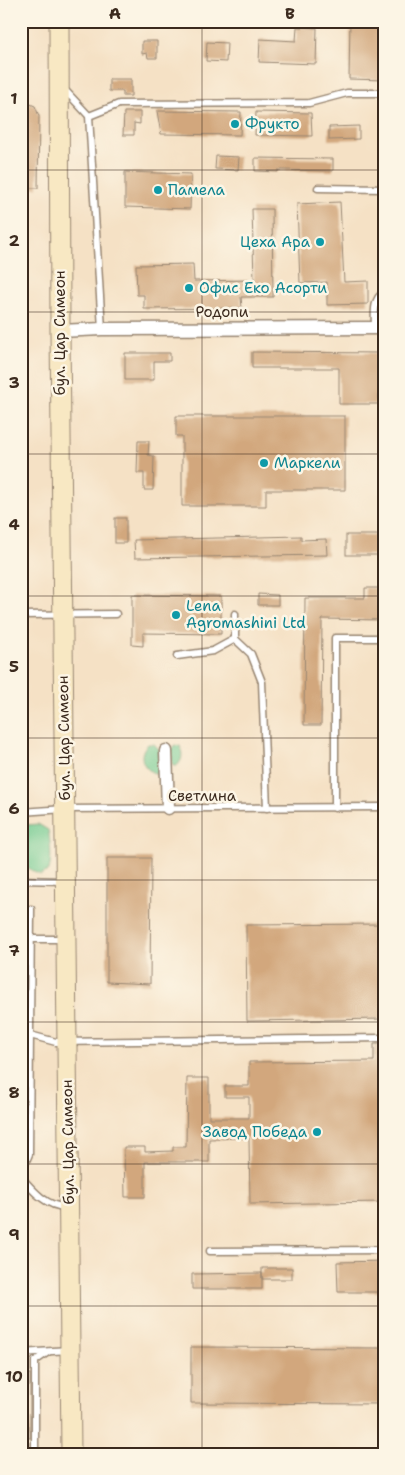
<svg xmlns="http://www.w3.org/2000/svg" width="405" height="1475" font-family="'Shantell Sans',sans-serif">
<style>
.green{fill:#72ca90;stroke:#567a57}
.building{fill:#d2a77d}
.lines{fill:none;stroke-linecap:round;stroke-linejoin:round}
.service-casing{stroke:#988672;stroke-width:9}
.minor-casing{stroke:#988672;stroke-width:15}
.secondary-casing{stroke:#988672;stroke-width:21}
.service{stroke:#fff;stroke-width:6}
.minor{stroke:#fff;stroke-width:12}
.secondary{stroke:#f8e8c3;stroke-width:19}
.grid{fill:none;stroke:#3b2a1e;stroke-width:1;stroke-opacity:0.55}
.culture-dot{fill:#0f9aa8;stroke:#fcf5e5;stroke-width:2}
.labels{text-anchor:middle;stroke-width:5;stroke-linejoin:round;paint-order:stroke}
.culture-label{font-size:15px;fill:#0d838f;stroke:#fcf5e5;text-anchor:start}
.street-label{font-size:15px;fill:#3b2a1e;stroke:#fcf5e5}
.neatline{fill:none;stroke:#3b2a1e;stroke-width:2}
.grid-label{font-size:16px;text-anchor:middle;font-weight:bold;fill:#3b2a1e}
</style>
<rect width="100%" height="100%" fill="#fcf5e5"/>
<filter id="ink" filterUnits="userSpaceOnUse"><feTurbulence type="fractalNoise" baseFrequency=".02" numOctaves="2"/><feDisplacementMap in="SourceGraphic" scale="10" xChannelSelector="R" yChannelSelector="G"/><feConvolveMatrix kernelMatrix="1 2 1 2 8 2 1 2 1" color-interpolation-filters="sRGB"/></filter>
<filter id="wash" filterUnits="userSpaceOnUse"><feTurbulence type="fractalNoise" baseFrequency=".0096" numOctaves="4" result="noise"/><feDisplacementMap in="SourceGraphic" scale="20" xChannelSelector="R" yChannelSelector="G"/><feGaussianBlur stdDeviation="1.12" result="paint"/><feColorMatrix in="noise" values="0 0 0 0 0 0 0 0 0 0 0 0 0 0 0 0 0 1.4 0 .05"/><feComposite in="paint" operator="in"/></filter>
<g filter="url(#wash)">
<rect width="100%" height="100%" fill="#f5e1c5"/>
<!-- green -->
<g class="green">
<path d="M 148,744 L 154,744 L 159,749 L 161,775 C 145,773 135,756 148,744 Z"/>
<path d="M 175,745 L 180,746 C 183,754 183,762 175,767 L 172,764 L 172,749 Z"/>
<path d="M 38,824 L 48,830 C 50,838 53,864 48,871 C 46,872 42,874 41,875 L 34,872 L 21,862 L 21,830 L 26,825 Z"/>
</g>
<g id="blocks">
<!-- building -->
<g class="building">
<polygon points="350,21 384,21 384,80 349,79"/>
<polygon points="297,27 317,28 316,64 259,62 260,39 296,41"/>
<polygon points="142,41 157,41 157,58 148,58 147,53 142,54"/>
<polygon points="207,42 227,43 226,62 206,61"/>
<polygon points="109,79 131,79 131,96 123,96 123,91 109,91"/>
<polygon points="21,100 35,106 39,116 38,188 21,188"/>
<polygon points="157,111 241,112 240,135 161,134"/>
<polygon points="124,112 140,112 140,124 134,123 134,135 123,135"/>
<polygon points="256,112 311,113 312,136 255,135"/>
<polygon points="359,126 359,139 329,140 329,127"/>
<polygon points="216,156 239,157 238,170 215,169"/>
<polygon points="255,158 333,159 333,171 278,170 278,172 255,171"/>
<polygon points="125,172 191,174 190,209 125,207"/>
<polygon points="340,202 344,282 368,281 368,304 327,305 327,282 300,283 297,204"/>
<polygon points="252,209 272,209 273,297 241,297 242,308 144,309 144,295 137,295 136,265 193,264 194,281 254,280"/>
<polygon points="252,352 384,353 384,369 379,369 379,404 339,404 339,368 252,368"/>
<polygon points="125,353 170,353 170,361 154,361 154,380 125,380"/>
<polygon points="176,416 345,416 345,490 266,490 266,506 182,506 182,436 176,436"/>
<polygon points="138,441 149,441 148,455 154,456 153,490 144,490 144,473 137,473"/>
<rect x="115" y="518" width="11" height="25"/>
<rect x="346" y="535" width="38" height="20"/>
<polygon points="301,536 301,540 326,539 327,555 135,558 134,540"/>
<polygon points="365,588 384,588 384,620 322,619 321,725 304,725 305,598 365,598"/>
<polygon points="258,594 278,595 278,605 258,605"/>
<polygon points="132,595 221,596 221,634 143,633 143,646 132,645"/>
<polygon points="107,858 151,858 150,984 107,982"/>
<polygon points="384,924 384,1019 247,1021 246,925"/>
<polygon points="374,1044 384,1044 384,1202 250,1204 249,1138 209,1139 209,1162 145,1162 145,1197 125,1197 124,1147 145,1147 145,1152 173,1151 173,1147 186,1147 187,1078 209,1078 209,1118 249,1118 249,1097 225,1097 225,1086 249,1086 249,1062 374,1061"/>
<polygon points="384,1261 384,1292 338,1292 337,1262"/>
<rect x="262" y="1268" width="30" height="11"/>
<polygon points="262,1273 262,1289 192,1289 192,1274"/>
<polygon points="191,1347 384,1348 384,1404 191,1403"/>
<rect x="21" y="1374" width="9" height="64"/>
</g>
</g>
</g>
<g filter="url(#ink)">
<use href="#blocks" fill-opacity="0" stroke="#988672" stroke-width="1"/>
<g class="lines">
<defs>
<g id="service">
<polyline points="63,88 89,116 102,329"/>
<polyline points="89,116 119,104 309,103 347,93 384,93"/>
<polyline points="318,188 384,189"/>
<path d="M 375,328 C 375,315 372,300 384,292"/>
<polyline points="235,614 235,639 251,654 262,682 267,808"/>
<polyline points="21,615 116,614"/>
<polyline points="177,656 213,651 235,639"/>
<polyline points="335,808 335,638 384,638"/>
<polyline points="21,812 65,809 384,807"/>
<polyline points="21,880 64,881"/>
<polyline points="31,939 65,939"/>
<polyline points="21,1037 30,1035 56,1042 384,1038"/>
<polyline points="21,1120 29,1113"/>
<polyline points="21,1173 29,1154 31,909"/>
<path d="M 21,1177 C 33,1191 47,1207 66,1207"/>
<polyline points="210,1251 384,1250"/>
<polyline points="21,1353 69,1350"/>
<polyline points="35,1454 35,1361 48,1352"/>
</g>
<g id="minor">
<polyline points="60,331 102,329 384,328"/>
<polyline points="166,751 168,808"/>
</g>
<polyline id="secondary" points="59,21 60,331 71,1454"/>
</defs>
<!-- service casing -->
<use href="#service" class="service-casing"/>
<!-- minor casing -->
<use href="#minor" class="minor-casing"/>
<!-- secondary casing -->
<use href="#secondary" class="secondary-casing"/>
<!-- service -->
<use href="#service" class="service"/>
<!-- minor -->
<use href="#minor" class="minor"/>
<!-- secondary -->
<use href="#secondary" class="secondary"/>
</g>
</g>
<!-- grid -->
<path class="grid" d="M 202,21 L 202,1454M 21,170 L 384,170M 21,312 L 384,312M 21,454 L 384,454M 21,596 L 384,596M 21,738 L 384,738M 21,880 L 384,880M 21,1022 L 384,1022M 21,1164 L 384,1164M 21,1306 L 384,1306"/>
<!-- markers -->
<g class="culture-dot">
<circle cx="235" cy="124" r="5"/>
<circle cx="158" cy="190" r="5"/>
<circle cx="320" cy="242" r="5"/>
<circle cx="189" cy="288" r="5"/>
<circle cx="264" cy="463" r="5"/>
<circle cx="176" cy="615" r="5"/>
<circle cx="317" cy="1132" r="5"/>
</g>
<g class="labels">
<!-- culture labels -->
<g class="culture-label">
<text x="245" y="129">Фрукто</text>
<text x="168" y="195">Памела</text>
<text x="310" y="247" text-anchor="end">Цеха Ара</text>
<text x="199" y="293">Офис Еко Асорти</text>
<text x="274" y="468">Маркели</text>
<text x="186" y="611">Lena<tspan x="186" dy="17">Agromashini Ltd</tspan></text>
<text x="307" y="1137" text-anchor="end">Завод Победа</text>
</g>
<!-- street labels -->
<g class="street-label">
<text x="222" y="317">Родопи</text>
<text transform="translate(60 333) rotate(-90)" y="5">бул. Цар Симеон</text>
<text transform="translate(64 738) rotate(-91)" y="5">бул. Цар Симеон</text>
<text x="202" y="801">Светлина</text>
<text transform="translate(68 1142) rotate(-91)" y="5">бул. Цар Симеон</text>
</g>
</g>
<!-- margin -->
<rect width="405" height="1475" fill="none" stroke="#fcf5e5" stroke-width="55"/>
<rect x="28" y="28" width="350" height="1420" class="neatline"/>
<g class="grid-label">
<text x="115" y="19">A</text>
<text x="290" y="19">B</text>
<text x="14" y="104">1</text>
<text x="14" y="246">2</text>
<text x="14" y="388">3</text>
<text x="14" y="530">4</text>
<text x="14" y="672">5</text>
<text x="14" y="814">6</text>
<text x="14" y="956">7</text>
<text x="14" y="1098">8</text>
<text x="14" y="1240">9</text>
<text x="14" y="1382">10</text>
</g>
</svg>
